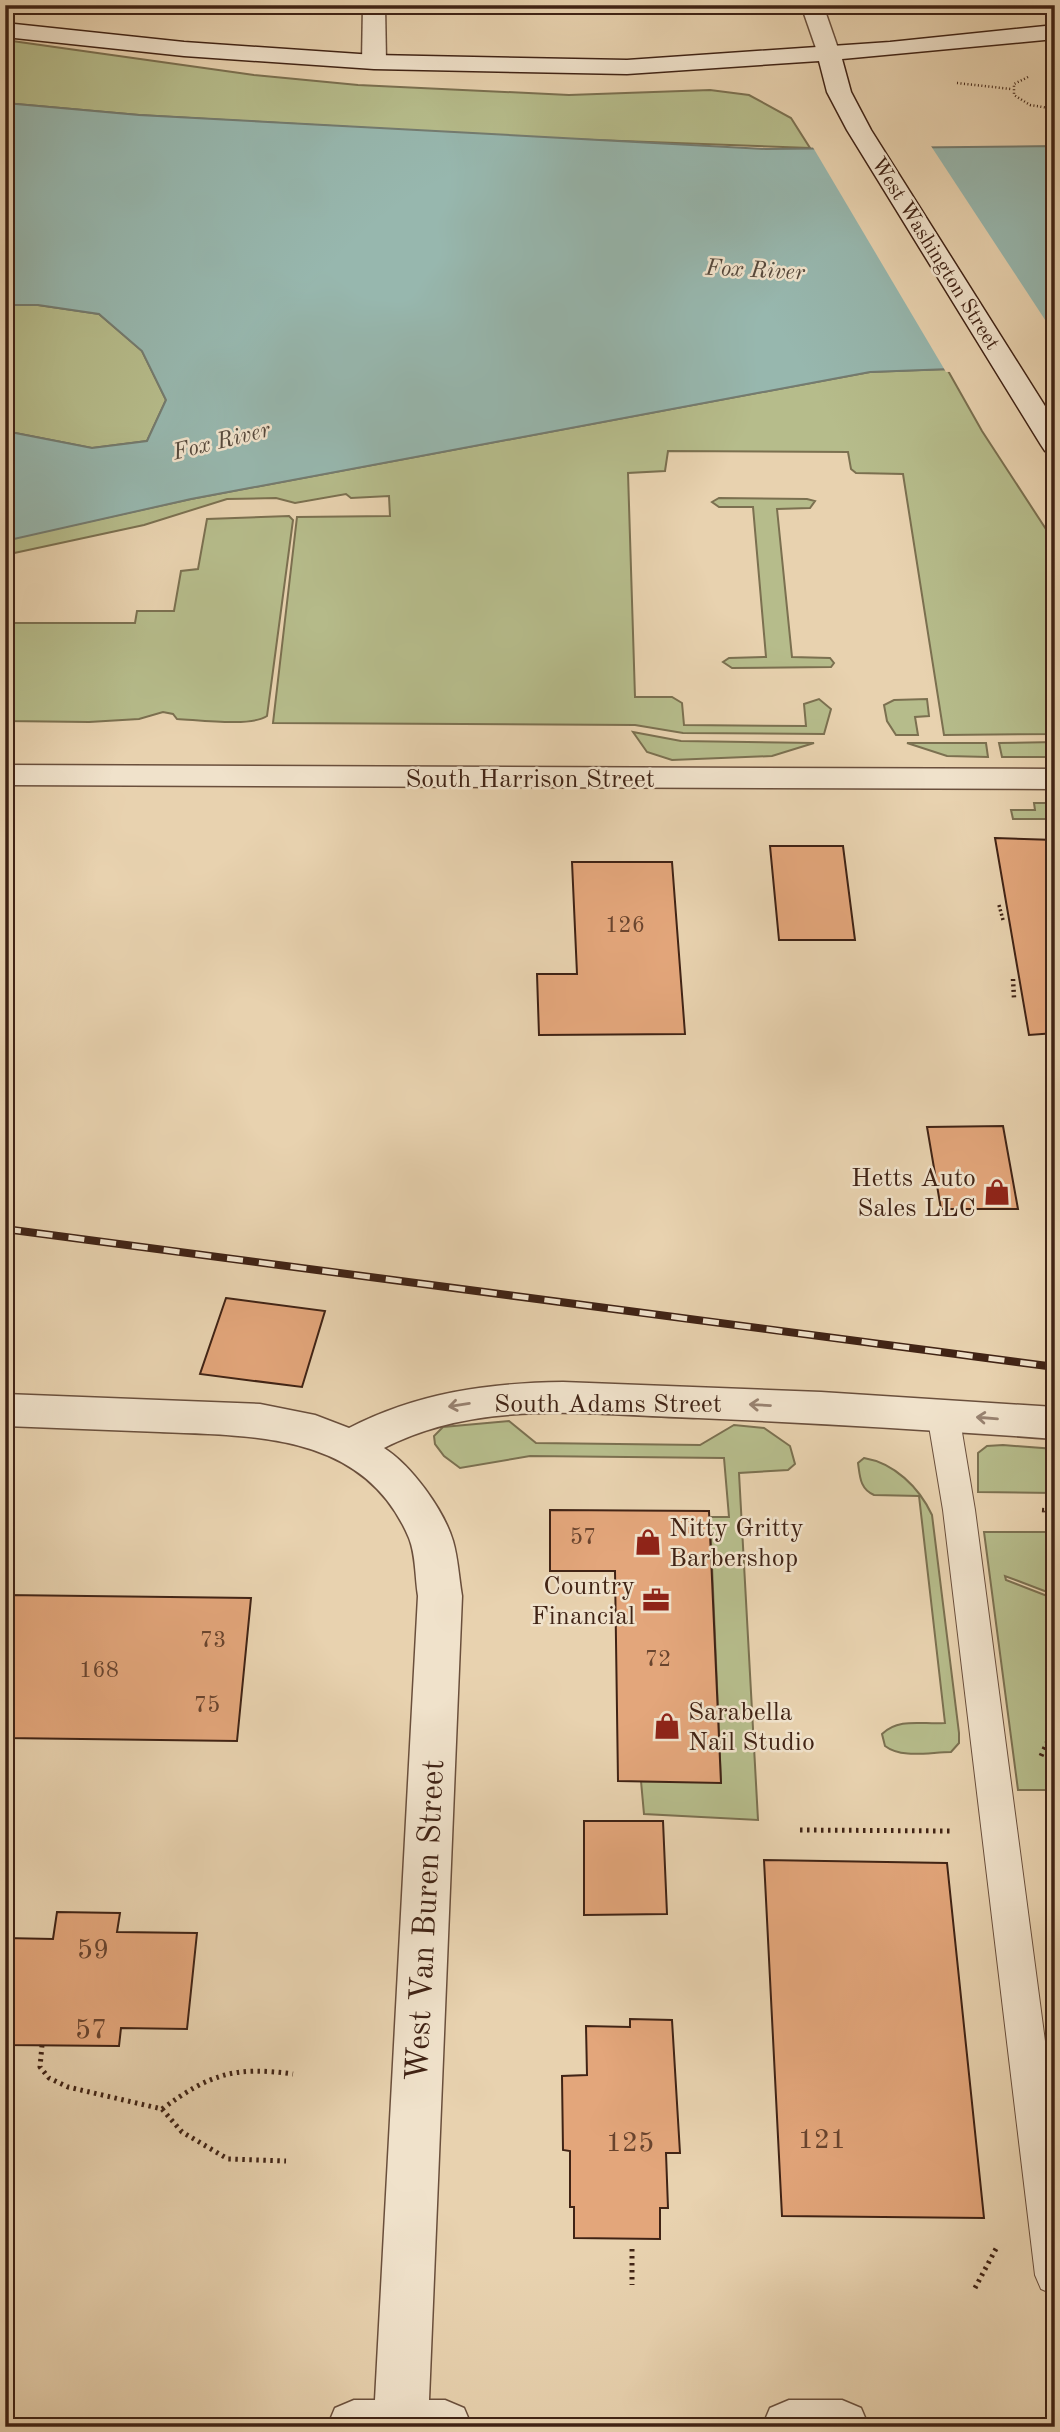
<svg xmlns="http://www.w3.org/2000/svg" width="1060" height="2432" font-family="'Old Standard TT',serif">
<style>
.green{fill:#b6bc8b;stroke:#7b7050;stroke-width:2}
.water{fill:#97b7ae;stroke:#747c71;stroke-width:2}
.pier{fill:#e8d2af}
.building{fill:#e3a67b;stroke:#402315;stroke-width:2}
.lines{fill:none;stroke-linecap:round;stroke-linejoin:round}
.service-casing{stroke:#6a4f3c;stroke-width:2}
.minor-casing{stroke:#6a4f3c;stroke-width:3}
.secondary-casing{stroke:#402315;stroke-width:3}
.path-far3{stroke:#402315;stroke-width:2.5;stroke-dasharray:1 2.5;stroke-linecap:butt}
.path-far2{stroke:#402315;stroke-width:3.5;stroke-dasharray:2 2.5;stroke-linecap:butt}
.path-far1{stroke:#402315;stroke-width:4.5;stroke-dasharray:2 3.5;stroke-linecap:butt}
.path{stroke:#402315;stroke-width:5;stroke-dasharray:2.5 4.5;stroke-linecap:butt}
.service{fill:#f0e2cb;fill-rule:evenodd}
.minor{fill:#f0e2cb;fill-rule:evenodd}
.secondary{fill:#f0e2cb;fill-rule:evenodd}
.rail-casing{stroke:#402315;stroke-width:8}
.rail{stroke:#f0e2cb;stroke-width:5;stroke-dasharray:16;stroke-linecap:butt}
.oneway{stroke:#988270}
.labels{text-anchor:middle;stroke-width:5;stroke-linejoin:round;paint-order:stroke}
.far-street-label{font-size:21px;fill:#402315;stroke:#f0e2cb}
.far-water-label{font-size:23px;font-style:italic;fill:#56483b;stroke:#f0e2cb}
.number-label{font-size:23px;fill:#69442e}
.street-label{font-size:26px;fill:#402315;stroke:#f0e2cb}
.poi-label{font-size:26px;fill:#402315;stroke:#f0e2cb;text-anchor:end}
.near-number-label{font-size:28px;fill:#69442e}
.near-street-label{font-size:32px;fill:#402315;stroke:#f0e2cb}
</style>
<rect width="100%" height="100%" fill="#e8d2af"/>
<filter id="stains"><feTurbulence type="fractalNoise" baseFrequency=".00286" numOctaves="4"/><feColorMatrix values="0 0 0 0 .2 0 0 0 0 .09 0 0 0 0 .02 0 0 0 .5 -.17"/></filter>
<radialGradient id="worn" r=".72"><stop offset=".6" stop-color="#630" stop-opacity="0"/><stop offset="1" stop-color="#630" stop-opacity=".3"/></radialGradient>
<!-- green -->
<g class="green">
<polygon points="5,40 254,75 358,85 569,95 710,90 749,95 791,118 810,148 540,138 139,115 5,103"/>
<polygon points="5,305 38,305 99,314 142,351 166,400 147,441 92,448 5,431"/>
<polygon points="947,369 982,431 1055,543 1055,734 944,735 903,474 856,473 851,469 848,452 668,451 665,471 628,473 635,697 672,697 682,703 684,725 806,726 804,704 819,699 831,709 824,734 683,733 635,725 273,723 297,517 390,516 389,496 351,498 346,494 295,503 276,498 227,499 144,525 5,555 5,540 191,499 870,372"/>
<polygon points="719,498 807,499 815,501 810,508 777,509 792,657 830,658 834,663 831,667 732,668 723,662 729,658 766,657 753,507 719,507 712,502"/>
<path d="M 289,516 L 293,520 L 267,716 C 251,727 199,720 177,719 L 173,714 L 163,712 L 139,719 L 89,722 L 5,721 L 5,623 L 135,623 L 137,611 L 174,611 L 181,571 L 198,569 L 207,519 Z"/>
<polygon points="927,699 929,716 915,717 918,735 896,735 887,721 884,705 894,700"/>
<polygon points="633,732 681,741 814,743 772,756 672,760 647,752"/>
<polygon points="1055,742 1055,757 1002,757 999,743"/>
<polygon points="907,743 986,743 988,757 947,756"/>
<polygon points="1034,803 1055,803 1055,819 1013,819 1011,810 1035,810"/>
<polygon points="509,1421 536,1443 700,1445 734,1425 764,1428 790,1446 795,1464 788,1470 739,1473 758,1820 644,1814 641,1781 721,1782 710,1517 729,1517 724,1458 530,1456 460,1468 444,1456 435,1444 434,1436 443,1427"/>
<polygon points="1003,1445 1055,1449 1055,1493 978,1492 978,1453 987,1446"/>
<path d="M 864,1458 C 894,1463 919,1487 932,1515 L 959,1733 L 959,1743 L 951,1752 C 930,1752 902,1759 885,1746 L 882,1734 C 899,1717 924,1725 945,1723 L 919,1496 L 874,1495 C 860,1489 860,1477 858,1463 Z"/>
<polygon points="984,1532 1055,1532 1055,1595 1005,1576 1006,1580 1055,1599 1055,1790 1018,1790"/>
</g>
<!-- water -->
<polygon class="water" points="5,103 139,115 766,149 1055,146 1055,365 870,372 191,499 5,541 5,431 92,448 147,441 166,400 142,351 99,314 38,305 5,305"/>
<!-- pier -->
<polygon class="pier" points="929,143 1055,335 1055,369 946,372 811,144"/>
<!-- building -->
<g class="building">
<polygon points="995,838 1055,840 1055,1033 1029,1035"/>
<polygon points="770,846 843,846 855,940 779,940"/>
<polygon points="572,862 672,862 685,1034 539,1035 537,974 577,974"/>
<polygon points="1003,1126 1018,1209 941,1209 927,1127"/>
<polygon points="226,1298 325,1311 302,1387 200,1374"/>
<polygon points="550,1510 709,1511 721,1783 618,1781 615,1571 550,1571"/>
<polygon points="5,1595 251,1598 237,1741 5,1738"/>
<polygon points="584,1821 663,1821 667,1914 584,1915"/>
<polygon points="764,1860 947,1863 984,2218 782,2216"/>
<polygon points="57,1912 120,1913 117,1932 197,1933 187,2029 121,2028 119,2046 5,2045 5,1938 53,1939"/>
<polygon points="630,2019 672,2020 680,2153 666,2153 668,2208 660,2208 660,2239 574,2238 574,2207 570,2207 570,2151 563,2150 562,2076 587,2075 586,2026 630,2027"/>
</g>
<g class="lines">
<defs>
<polygon id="service" points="943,1402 954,1405 959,1414 975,1510 1055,2117 1055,2295 1041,2289 1035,2275 943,1510 927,1414 932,1405"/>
<g id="minor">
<polygon points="363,5 385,5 386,62 382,67 366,67 362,62"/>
<polygon points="801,5 823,5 840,54 837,59 829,61 818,54"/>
<polygon points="5,765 1055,769 1055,789 5,785"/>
<path d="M 563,1382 L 821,1392 L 1055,1407 L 1055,1439 C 936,1430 817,1423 698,1418 C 594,1415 480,1398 384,1448 C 411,1465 444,1510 453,1541 C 458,1558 459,1578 462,1596 L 429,2400 L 445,2400 L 464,2408 L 472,2427 L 327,2427 L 335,2408 L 354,2400 L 375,2400 L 418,1596 C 415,1578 416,1555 409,1538 C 365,1433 256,1436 160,1432 C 109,1430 57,1428 5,1426 L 5,1394 L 260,1404 L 315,1415 L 349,1428 C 417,1393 487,1383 563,1382 Z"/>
<polygon points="789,2400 842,2400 861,2408 869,2427 762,2427 770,2408"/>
</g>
<polygon id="secondary" points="5,23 184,42 374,55 627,60 890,42 1055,25 1055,39 842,59 851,92 871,130 1055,422 1055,453 1045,451 1041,445 847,130 827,92 819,61 627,74 374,69 184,56 5,37"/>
</defs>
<!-- service casing -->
<use href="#service" class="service-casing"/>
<!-- minor casing -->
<use href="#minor" class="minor-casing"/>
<!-- secondary casing -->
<use href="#secondary" class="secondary-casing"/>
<!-- path-far3 -->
<g class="path-far3">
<polyline points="1028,77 1014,84 1014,95 1030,105 1055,109"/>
<polyline points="957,83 1011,89"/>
</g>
<!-- path-far2 -->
<polyline class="path-far2" points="999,905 1003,920"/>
<!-- path-far1 -->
<g class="path-far1">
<polyline points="1013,979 1014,998"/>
<polyline points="1042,1510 1055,1511"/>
<polyline points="1046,1510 1055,1531"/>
</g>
<!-- path -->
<g class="path">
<polyline points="1041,1756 1055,1725"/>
<polyline points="800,1830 951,1831"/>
<polyline points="42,2045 40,2067 49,2078 68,2087 162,2109 182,2132 228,2159 286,2161"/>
<path d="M 162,2109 C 210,2074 234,2066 293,2074"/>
<polyline points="632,2249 632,2285"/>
<polyline points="975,2288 998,2245"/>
</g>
<!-- service -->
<use href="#service" class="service"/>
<!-- minor -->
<use href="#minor" class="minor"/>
<!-- secondary -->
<use href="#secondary" class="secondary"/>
<defs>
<polyline id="rail" points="5,1229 1055,1367"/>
</defs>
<!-- rail casing -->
<use href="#rail" class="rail-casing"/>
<!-- rail -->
<use href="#rail" class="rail"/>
</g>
<!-- one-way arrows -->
<defs><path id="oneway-shaft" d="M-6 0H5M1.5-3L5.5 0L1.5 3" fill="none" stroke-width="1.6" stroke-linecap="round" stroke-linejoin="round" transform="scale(1.75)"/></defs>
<g class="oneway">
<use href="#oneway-shaft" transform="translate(459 1405) rotate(171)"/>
<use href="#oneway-shaft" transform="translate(760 1405) rotate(-177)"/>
<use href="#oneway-shaft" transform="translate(987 1418) rotate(-175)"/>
</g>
<!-- icons -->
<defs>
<symbol id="shop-bare" viewBox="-9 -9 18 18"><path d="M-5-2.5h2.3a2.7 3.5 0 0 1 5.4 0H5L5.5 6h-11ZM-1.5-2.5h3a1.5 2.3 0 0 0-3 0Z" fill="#8f2418" stroke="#f0e2cb" stroke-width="2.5" paint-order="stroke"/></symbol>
<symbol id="office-bare" viewBox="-9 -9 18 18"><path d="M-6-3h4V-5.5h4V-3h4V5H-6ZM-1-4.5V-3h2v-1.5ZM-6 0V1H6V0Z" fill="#8f2418" stroke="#f0e2cb" stroke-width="2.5" paint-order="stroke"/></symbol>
</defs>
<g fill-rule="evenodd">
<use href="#shop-bare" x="978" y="1173" width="38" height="38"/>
<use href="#shop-bare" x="629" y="1523" width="38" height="38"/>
<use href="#office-bare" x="637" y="1581" width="38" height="38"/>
<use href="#shop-bare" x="648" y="1707" width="38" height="38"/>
</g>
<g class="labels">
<!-- far-street labels -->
<g class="far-street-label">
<text transform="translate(936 253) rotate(58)" y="7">West Washington Street</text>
</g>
<!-- far-water labels -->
<g class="far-water-label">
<text transform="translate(755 269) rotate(3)" y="8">Fox River</text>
<text transform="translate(221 440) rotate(-14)" y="8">Fox River</text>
</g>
<!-- number labels -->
<g class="number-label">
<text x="625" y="932">126</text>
<text x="583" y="1544">57</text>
<text x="213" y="1647">73</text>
<text x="658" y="1666">72</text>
<text x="99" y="1677">168</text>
<text x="207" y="1712">75</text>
</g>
<!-- street labels -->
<g class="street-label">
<text x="530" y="787">South Harrison Street</text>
<text x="608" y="1412">South Adams Street</text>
</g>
<!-- poi labels -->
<g class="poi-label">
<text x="976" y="1186">Hetts Auto<tspan x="976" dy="30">Sales LLC</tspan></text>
<text x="669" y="1536" text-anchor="start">Nitty Gritty<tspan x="669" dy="30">Barbershop</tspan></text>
<text x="635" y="1594">Country<tspan x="635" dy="30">Financial</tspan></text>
<text x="688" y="1720" text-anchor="start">Sarabella<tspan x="688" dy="30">Nail Studio</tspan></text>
</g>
<!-- near-number labels -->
<g class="near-number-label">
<text x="93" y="1958">59</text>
<text x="91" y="2038">57</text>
<text x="822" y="2148">121</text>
<text x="630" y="2151">125</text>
</g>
<!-- near-street labels -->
<g class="near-street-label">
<text transform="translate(424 1920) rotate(-87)" y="11">West Van Buren Street</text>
</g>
</g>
<!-- margin -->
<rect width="1060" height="2432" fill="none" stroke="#e8d2af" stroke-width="28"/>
<rect x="7" y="7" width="1046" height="2418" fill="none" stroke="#402315" stroke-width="3.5"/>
<rect x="14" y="14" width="1032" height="2404" fill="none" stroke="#402315" stroke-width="2"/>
<rect width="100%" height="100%" filter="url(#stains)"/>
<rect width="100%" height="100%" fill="url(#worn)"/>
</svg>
